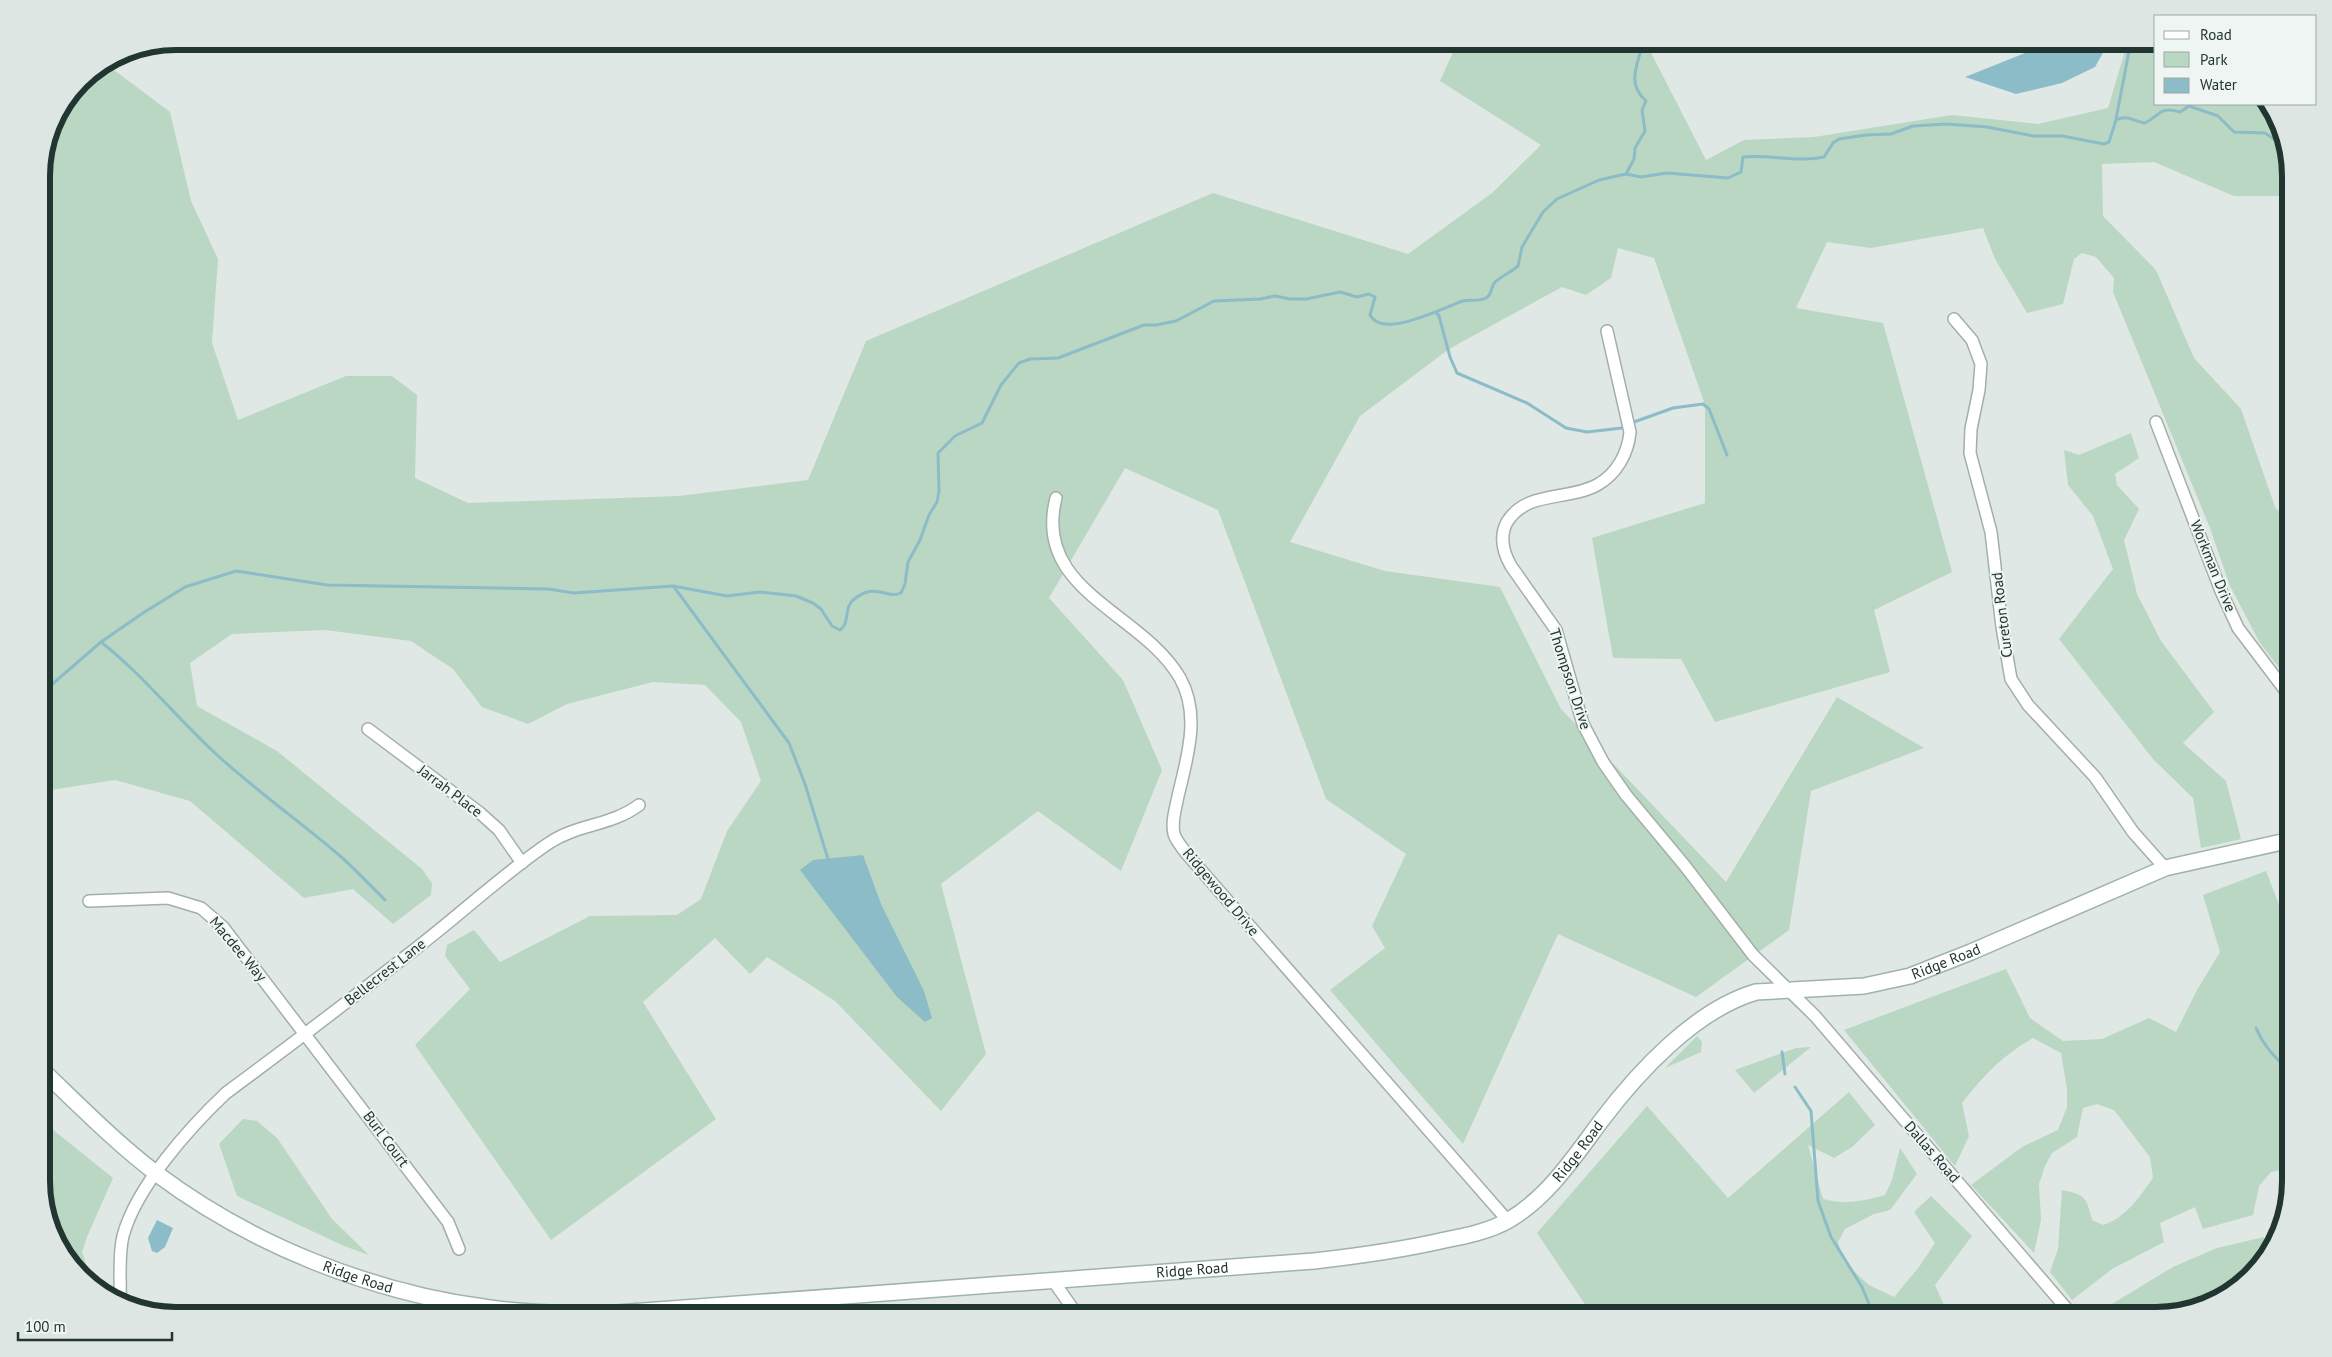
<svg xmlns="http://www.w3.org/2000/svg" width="2332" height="1357" font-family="'PT Sans',sans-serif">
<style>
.green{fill:#bad7c3}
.water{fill:#8cbcc8}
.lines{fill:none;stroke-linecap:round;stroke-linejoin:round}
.stream{stroke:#8cbcc8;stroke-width:3}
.street-casing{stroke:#a3afab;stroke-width:14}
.secondary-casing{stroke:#9fb3ac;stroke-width:18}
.street{stroke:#fff;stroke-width:11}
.secondary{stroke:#fff;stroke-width:15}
.labels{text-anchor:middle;stroke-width:4;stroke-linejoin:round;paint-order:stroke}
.street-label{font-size:15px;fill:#223631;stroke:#eef5f2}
.rim{fill:none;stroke:#223631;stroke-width:6}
</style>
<rect width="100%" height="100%" fill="#dfe8e4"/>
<!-- green -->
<g class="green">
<polygon points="1458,41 1645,41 1706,160 1744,140 1814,137 1952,115 2038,124 2108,108 2128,41 2156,41 2156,104 2269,105 2273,108 2290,167 2290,196 2234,196 2154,162 2102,164 2103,216 2156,270 2194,358 2241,409 2275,507 2291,526 2291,683 2260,643 2230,586 2210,528 2113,292 2114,278 2096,257 2082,253 2074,259 2063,304 2027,313 1995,259 1983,228 1871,248 1827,242 1796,308 1883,323 1952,572 1874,610 1890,672 1715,722 1681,659 1613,658 1592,538 1705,503 1705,405 1654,258 1618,248 1611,278 1586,295 1562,287 1449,349 1360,416 1290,542 1385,571 1500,587 1561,709 1726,882 1837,697 1924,748 1811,791 1789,930 1696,997 1558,934 1463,1144 1330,990 1385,948 1372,926 1406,854 1326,799 1218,510 1125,468 1049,598 1123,680 1162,770 1121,871 1038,811 941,884 986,1054 941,1111 835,1001 767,957 750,974 715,938 643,1002 716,1119 551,1240 415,1045 470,989 445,956 447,945 474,930 500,962 590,916 677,915 701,899 727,831 761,781 741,722 705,685 653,682 567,704 528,724 482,707 453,669 411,641 325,630 232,634 190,663 197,706 277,751 422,869 432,883 431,895 393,924 353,889 304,898 190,801 115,780 44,791 42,793 42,167 55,116 81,80 106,64 170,112 191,201 218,259 212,343 238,420 346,376 392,376 417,395 415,478 468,503 679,496 808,480 866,341 1213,193 1408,254 1492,193 1541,145 1440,81"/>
<polygon points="2131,433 2139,458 2115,474 2117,485 2139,509 2124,540 2137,594 2161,641 2214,712 2183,743 2226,781 2241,839 2201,848 2193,798 2153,759 2059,639 2113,569 2093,516 2068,485 2064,450 2079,455"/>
<path d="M 2266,871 L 2288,928 L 2291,927 L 2291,1168 L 2271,1172 L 2259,1186 L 2253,1215 L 2203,1229 L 2195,1207 L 2160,1223 L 2164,1242 L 2112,1269 L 2072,1300 L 2050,1272 L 2058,1249 L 2062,1190 C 2086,1195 2086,1197 2092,1220 L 2103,1225 C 2126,1218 2139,1197 2153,1178 L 2150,1157 L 2114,1110 L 2097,1104 L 2083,1108 L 2077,1137 L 2052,1153 L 2045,1166 L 2039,1184 L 2041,1220 L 2034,1253 L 1971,1185 L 2022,1147 L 2058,1130 L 2067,1107 L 2067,1089 L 2061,1053 L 2033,1038 C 2002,1056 1984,1075 1962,1103 L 1969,1136 L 1955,1166 L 1844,1030 L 2006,969 L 2030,1018 L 2063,1041 L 2102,1039 L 2149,1018 L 2176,1032 L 2197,990 L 2220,952 L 2203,895 Z"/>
<polygon points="1697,1036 1702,1042 1701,1052 1665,1068"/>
<polygon points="1811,1047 1754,1093 1735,1070 1796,1048"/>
<path d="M 1849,1092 L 1875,1125 L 1852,1147 L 1834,1158 L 1808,1145 L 1823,1199 C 1845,1205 1863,1201 1885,1195 L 1892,1180 L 1900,1148 L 1917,1174 L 1890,1210 L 1874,1214 L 1845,1229 L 1838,1242 L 1844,1262 L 1869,1285 L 1894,1297 L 1919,1267 L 1935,1243 L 1914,1212 L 1931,1196 L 1972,1236 L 1935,1285 L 1949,1316 L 1593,1316 L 1537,1233 L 1647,1106 L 1728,1198 Z"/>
<polygon points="243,1119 257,1121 277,1138 332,1219 369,1255 344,1246 237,1196 219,1144"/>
<polygon points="42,1121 113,1178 87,1237 82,1252 86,1264 85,1276 64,1256 42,1190"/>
<polygon points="2264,1237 2272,1250 2224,1298 2157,1316 2092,1316 2173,1267 2217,1248"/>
</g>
<!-- water -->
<g class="water">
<polygon points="2055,41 2107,41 2108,44 2095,67 2062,83 2016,94 1965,77"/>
<polygon points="863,855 881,904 924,991 932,1018 925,1022 897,997 800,870 813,860"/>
<polygon points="157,1220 173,1228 165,1247 157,1253 152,1251 148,1238"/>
</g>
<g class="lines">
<!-- stream -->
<g class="stream">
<polyline points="2116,119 2131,41"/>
<polyline points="2287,155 2281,162 2282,165 2290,168"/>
<path d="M 1626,174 L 1634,159 L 1635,148 L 1645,131 L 1642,110 L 1646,101 C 1625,82 1639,64 1643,41"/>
<polyline points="1436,312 1439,316 1450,357 1457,373 1527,403 1566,428 1587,432 1622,428"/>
<polyline points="1634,422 1673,408 1703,404 1709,409 1727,455"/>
<polyline points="674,587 789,743 805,784 828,859"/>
<path d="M 101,642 C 143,675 176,717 215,753 C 255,790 298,820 339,855 C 355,869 370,885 385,900"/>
<path d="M 42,693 L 101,642 L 143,613 L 185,587 L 236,571 L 327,585 L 548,589 L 574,593 L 673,586 L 727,596 L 760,592 L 779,594 L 796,596 L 813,603 L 821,609 L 832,626 L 840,630 C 850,623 844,609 852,601 C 876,580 886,600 901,593 L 905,584 L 908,562 L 920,540 L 929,515 L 937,502 L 939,491 L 938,453 L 955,436 L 982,423 L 1001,385 L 1019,363 L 1030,359 L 1058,358 L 1144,325 L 1156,325 L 1176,321 L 1214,301 L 1260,299 L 1275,296 L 1290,299 L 1306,299 L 1340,292 L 1357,297 L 1369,294 L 1375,297 L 1370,315 C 1383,340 1444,307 1463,301 C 1470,299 1479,302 1486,298 C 1492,295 1491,286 1495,282 C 1502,276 1511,272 1518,266 L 1522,247 L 1543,212 L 1557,199 L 1599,180 L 1626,174 L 1641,177 L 1667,173 L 1728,178 L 1741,172 L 1743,157 C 1770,154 1797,163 1824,157 L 1833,143 L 1839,139 L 1866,135 L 1891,134 L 1913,126 L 1947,124 L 1987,127 L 2034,136 L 2062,136 L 2104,144 L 2109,142 L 2116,120 C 2127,114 2135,122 2145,123 C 2161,115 2159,106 2180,112 L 2189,106 L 2218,116 L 2234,132 L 2265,133 L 2284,146"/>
<path d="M 2256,1028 C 2264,1046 2274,1059 2291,1070"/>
<polyline points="1782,1052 1785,1074"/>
<polyline points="1795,1087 1811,1111 1818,1201 1831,1237 1862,1287 1874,1316"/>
</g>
<defs>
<g id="street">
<polyline points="1954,319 1972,340 1981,364 1979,390 1971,429 1970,453 1991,532 2002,627 2011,679 2028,705 2095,777 2133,832 2165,868"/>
<path d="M 1607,331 L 1630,432 C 1628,453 1617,474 1597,485 C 1568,501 1527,490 1507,522 C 1499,537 1503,552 1511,566 L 1556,630 L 1583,724 L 1603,762 L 1626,795 L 1685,866 L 1753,955 L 1815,1016 L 2073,1316"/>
<polyline points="2156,422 2221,591 2238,628 2291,698"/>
<path d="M 1056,498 C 1032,591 1142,612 1180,678 C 1201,715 1187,758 1178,796 C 1176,808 1171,821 1174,834 C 1176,841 1182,847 1186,853 L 1508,1221"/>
<polyline points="368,729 480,813 499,830 522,863"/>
<polyline points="89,901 168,898 201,908 223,927 448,1222 459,1249"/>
<polyline points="1054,1282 1078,1316"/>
<polyline points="816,1299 819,1316"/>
<path d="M 120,1301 C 121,1280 118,1256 123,1236 C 136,1187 190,1127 226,1093 C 291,1045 355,996 419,946 C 463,912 503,874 549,843 C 577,824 611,826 639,805"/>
</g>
<g id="secondary">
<path id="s1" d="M 42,1070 C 79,1105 116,1143 157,1174 C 252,1245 372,1293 490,1308 C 527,1313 565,1314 603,1314 L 1314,1261 C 1358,1256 1402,1250 1445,1240 C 1466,1236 1490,1231 1509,1220 C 1548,1197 1575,1156 1601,1121 C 1638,1072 1695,1010 1756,992 L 1864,986 L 1910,976 L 1971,952 L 2165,868 L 2291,840"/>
</g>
</defs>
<!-- street casing -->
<use href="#street" class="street-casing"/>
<!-- secondary casing -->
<use href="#secondary" class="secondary-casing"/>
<!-- street -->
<use href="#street" class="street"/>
<!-- secondary -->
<use href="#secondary" class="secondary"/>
</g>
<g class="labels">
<!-- street labels -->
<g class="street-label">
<text transform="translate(2213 566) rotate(68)" y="5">Workman Drive</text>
<text transform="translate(2002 615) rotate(-97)" y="5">Cureton Road</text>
<text transform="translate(1570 679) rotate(72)" y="5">Thompson Drive</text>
<text transform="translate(450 791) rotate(37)" y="5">Jarrah Place</text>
<text transform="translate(1221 892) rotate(50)" y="5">Ridgewood Drive</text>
<text transform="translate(238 949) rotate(50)" y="5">Macdee Way</text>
<text dy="5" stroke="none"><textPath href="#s1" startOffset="2079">Ridge Road</textPath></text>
<text transform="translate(385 972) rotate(-38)" y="5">Bellecrest Lane</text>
<text transform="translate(386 1139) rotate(53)" y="5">Burl Court</text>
<text dy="5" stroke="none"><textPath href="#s1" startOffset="1642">Ridge Road</textPath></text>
<text transform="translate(1932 1152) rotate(49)" y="5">Dallas Road</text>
<text dy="5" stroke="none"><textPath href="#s1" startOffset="1222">Ridge Road</textPath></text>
<text dy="5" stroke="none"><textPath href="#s1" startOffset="382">Ridge Road</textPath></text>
</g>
</g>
<!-- crop -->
<path d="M0 0H2332V1357H0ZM176 50H2156A126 126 0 0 1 2282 176V1181A126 126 0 0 1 2156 1307H176A126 126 0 0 1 50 1181V176A126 126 0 0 1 176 50Z" fill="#dee6e3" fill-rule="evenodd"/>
<path class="rim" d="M176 50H2156A126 126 0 0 1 2282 176V1181A126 126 0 0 1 2156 1307H176A126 126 0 0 1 50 1181V176A126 126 0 0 1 176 50Z"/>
<!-- legend -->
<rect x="2154" y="15" width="162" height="90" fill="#eef5f2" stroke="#9ca9a5"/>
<rect x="2164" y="31" width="25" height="8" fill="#ffffff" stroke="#9ca9a5"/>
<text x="2200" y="40" font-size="15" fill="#223631">Road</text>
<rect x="2164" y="52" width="25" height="15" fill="#bad7c3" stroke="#9ca9a5"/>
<text x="2200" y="65" font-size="15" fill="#223631">Park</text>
<rect x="2164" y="78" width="25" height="15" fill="#8cbcc8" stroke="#9ca9a5"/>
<text x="2200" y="90" font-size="15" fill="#223631">Water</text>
<!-- scale -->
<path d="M18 1332v8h154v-8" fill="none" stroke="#223631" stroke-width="2.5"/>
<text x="25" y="1332" font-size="15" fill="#223631" stroke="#eef5f2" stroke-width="4" paint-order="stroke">100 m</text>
</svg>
